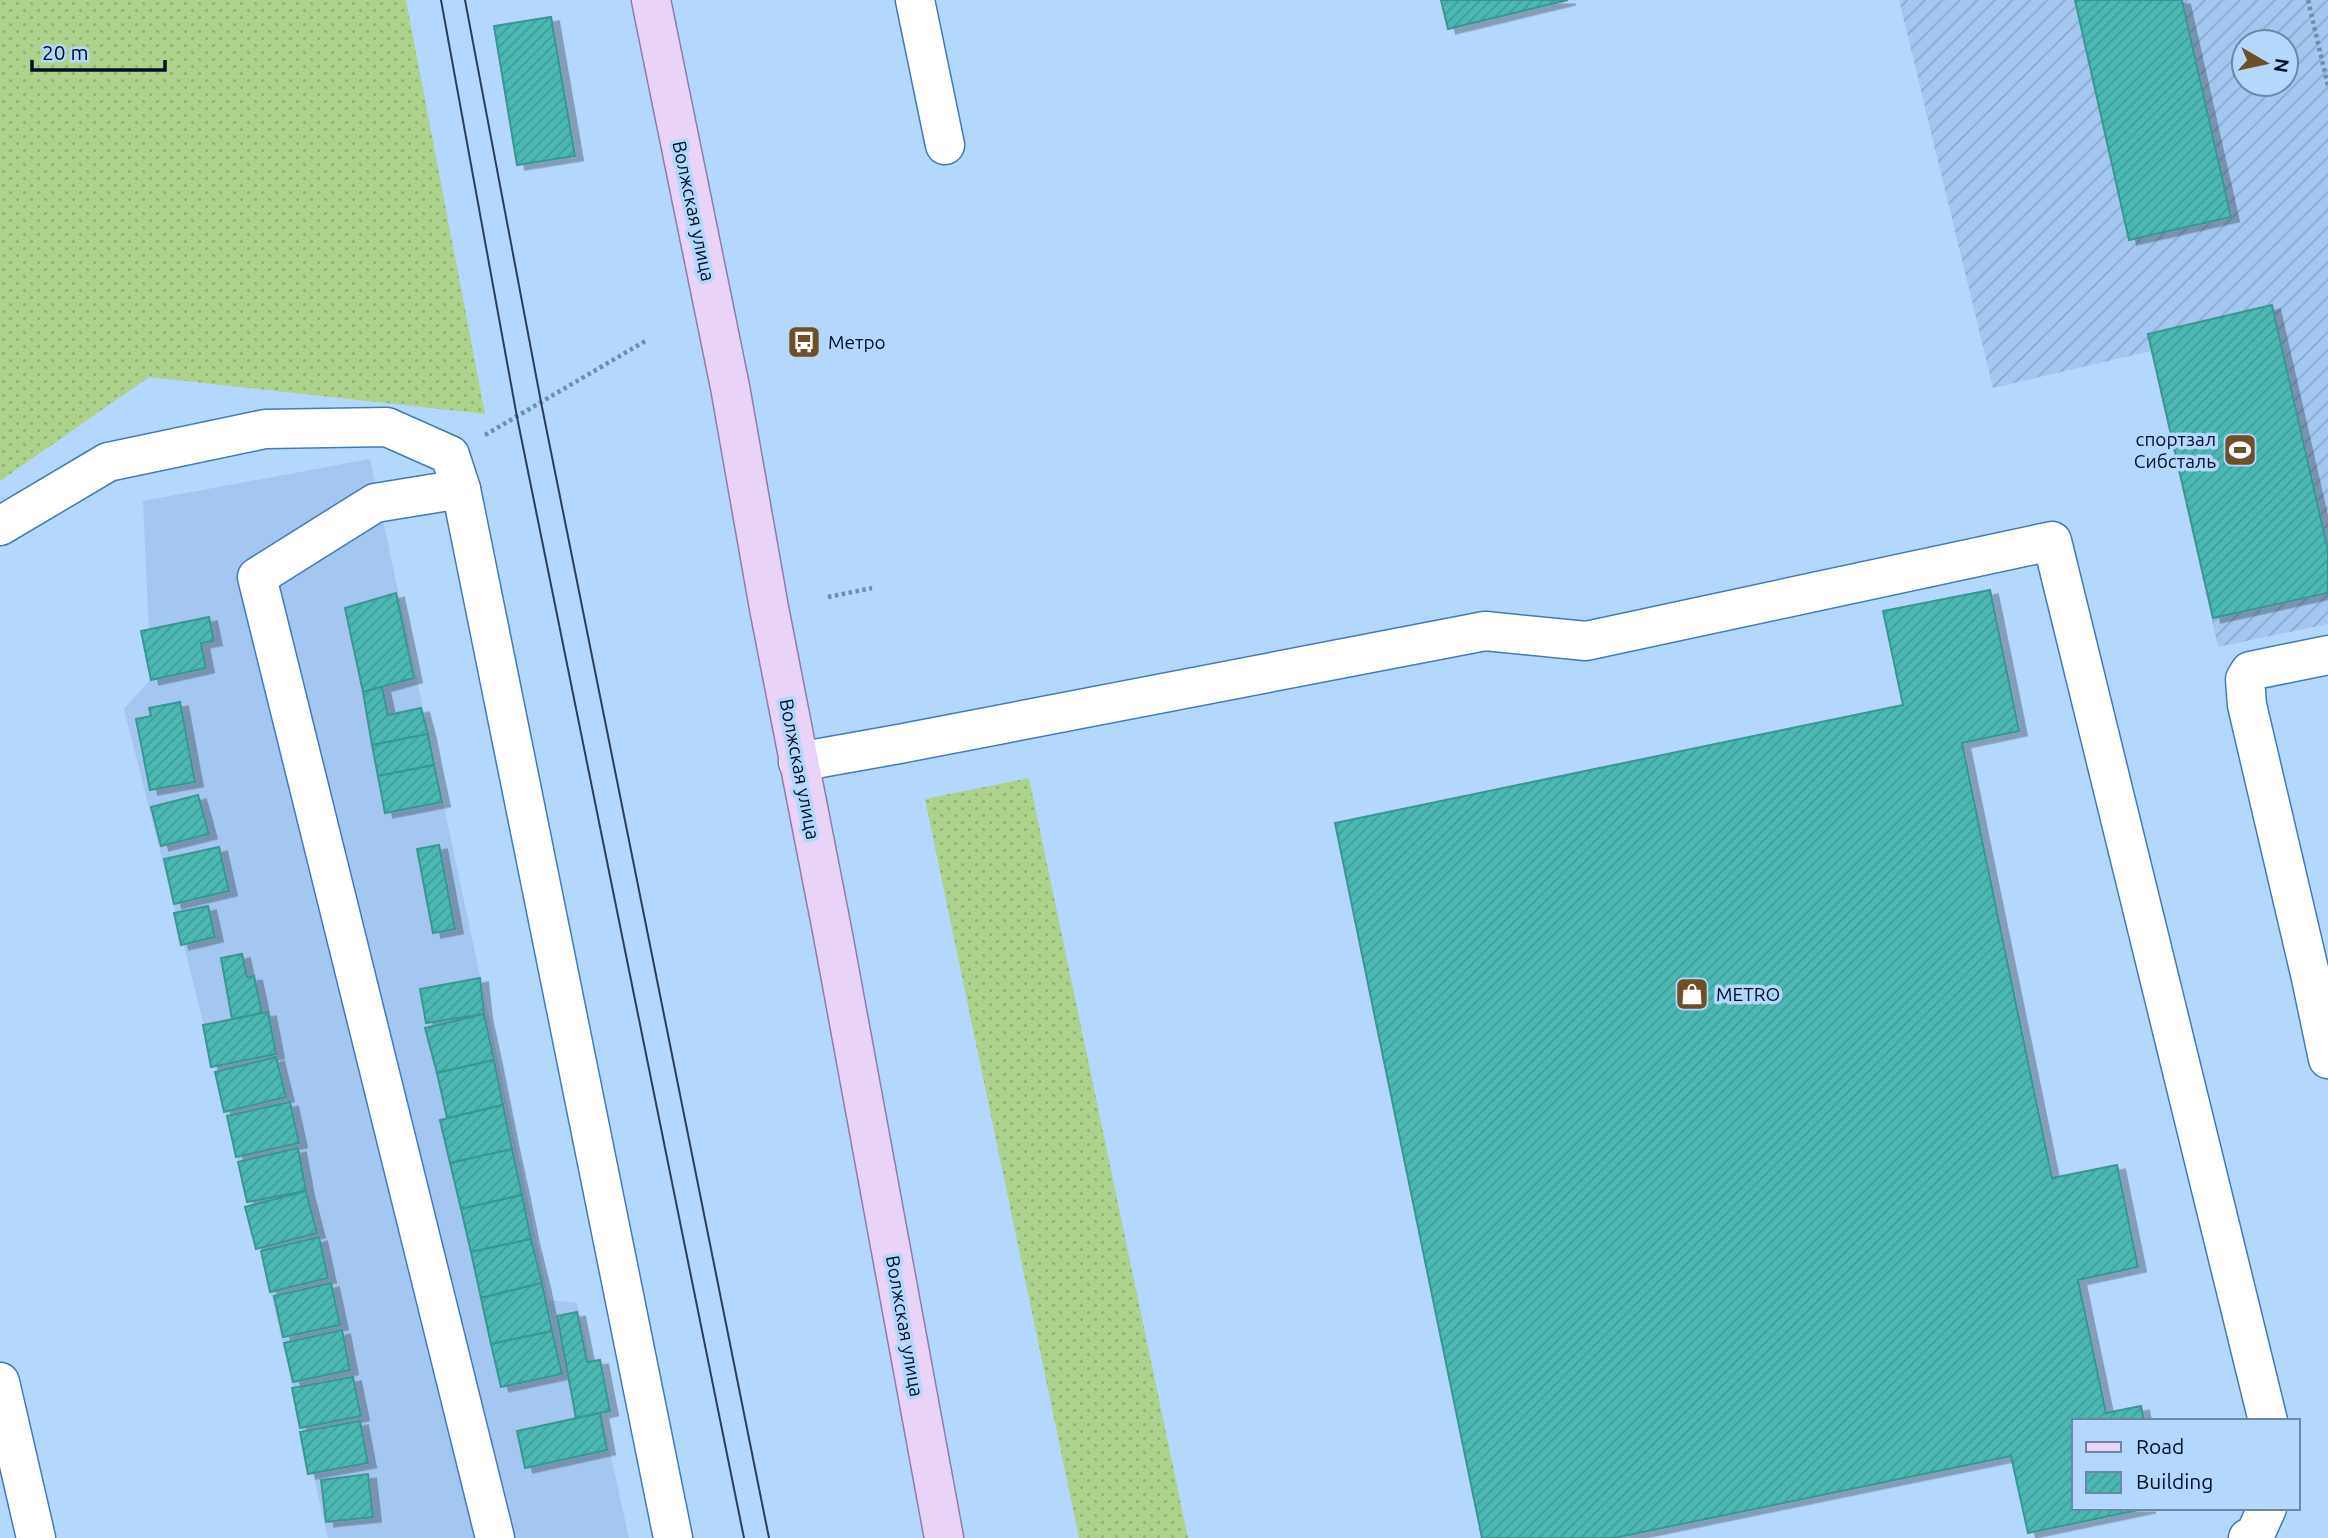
<svg xmlns="http://www.w3.org/2000/svg" width="2328" height="1538" font-family="Ubuntu,sans-serif">
<style>
.built{fill:#a3c7f0}
.industrial{fill:url(#industrial-furrows);fill-rule:evenodd}
.grass{fill:url(#grass-dots)}
.building{fill:url(#building-hatch);stroke:#3b9692;stroke-width:2;filter:url(#shadow)}
.lines{fill:none;stroke-linecap:round;stroke-linejoin:round}
.minor-casing{stroke:#437bb4;stroke-width:41}
.major-casing{stroke:#8e7caa;stroke-width:41}
.path{stroke:#708bab;stroke-width:4.5;stroke-dasharray:3.5 3.5;stroke-linecap:butt}
.minor{stroke:#fff;stroke-width:38}
.major{stroke:#e9d4f7;stroke-width:38}
.tram{stroke:#2c3f59;stroke-width:2}
.labels{text-anchor:middle;stroke-width:7;stroke-linejoin:round;paint-order:stroke}
.street-label{font-size:19px;fill:#000e24;stroke:#b4d7fd}
.poi-label{font-size:19px;fill:#000e24;stroke:#b4d7fd;text-anchor:start}
</style>
<defs>
<pattern id="industrial-furrows" width="10" height="10" patternUnits="userSpaceOnUse" patternTransform="scale(1.75)"><rect width="10" height="10" fill="#a3c7f0"/><path d="M-1 1l2-2M0 10L10 0M9 11l2-2" fill="none" stroke="#8baace"/></pattern>
<pattern id="grass-dots" width="8" height="8" patternUnits="userSpaceOnUse" patternTransform="scale(1.75)"><rect width="8" height="8" fill="#acd28b"/><path d="M2 2h.1M6 6h.1" fill="none" stroke="#92b378" stroke-width="1.8" stroke-linecap="round"/></pattern>
<pattern id="building-hatch" width="6" height="6" patternUnits="userSpaceOnUse" patternTransform="scale(1.75)"><rect width="6" height="6" fill="#4cb8b3"/><path d="M-1 1l2-2M0 6l6-6M5 7l2-2" fill="none" stroke="#419d9a"/></pattern>
<filter id="shadow"><feDropShadow dx="8" dy="4.5" stdDeviation="0" flood-color="#0004"/></filter>
</defs>
<rect width="100%" height="100%" fill="#b4d7fd"/>
<!-- built -->
<polygon class="built" points="370,459 549,1300 577,1303 629,1538 328,1538 261,1251 124,709 151,679 143,501"/>
<!-- industrial -->
<path class="industrial" d="M 1899,0 L 2328,0 L 2328,624 L 2218,647 L 2151,351 L 1993,388 ZM 2244,42 L 2286,42 L 2286,84 L 2244,84 Z"/>
<!-- grass -->
<g class="grass">
<polygon points="0,0 406,0 485,414 149,377 0,481"/>
<polygon points="1029,778 1188,1538 1079,1538 925,799"/>
</g>
<!-- building -->
<g class="building">
<polygon points="1441,0 1568,0 1448,29"/>
<polygon points="2075,0 2182,0 2231,217 2129,240"/>
<polygon points="551,17 575,156 517,165 494,26"/>
<polygon points="2272,305 2328,550 2328,593 2213,618 2148,334"/>
<polygon points="1990,590 2019,731 1962,743 2052,1178 2117,1165 2138,1267 2078,1280 2106,1413 2141,1406 2144,1421 2074,1421 2074,1508 2148,1508 2028,1533 2011,1456 1614,1538 1482,1538 1335,823 1903,705 1883,611"/>
<polygon points="396,593 414,678 363,692 345,608"/>
<polygon points="209,617 214,641 201,643 206,668 151,680 141,631"/>
<polygon points="382,687 388,715 421,708 428,734 372,745 363,692"/>
<polygon points="180,702 195,782 150,790 136,719 151,716 149,708"/>
<polygon points="428,734 434,765 378,776 372,745"/>
<polygon points="434,765 442,802 385,813 378,776"/>
<polygon points="198,795 209,834 161,846 151,807"/>
<polygon points="439,845 455,929 433,933 417,849"/>
<polygon points="219,847 229,891 174,904 164,859"/>
<polygon points="208,906 215,937 181,945 174,913"/>
<polygon points="242,954 247,977 254,976 262,1013 232,1019 221,958"/>
<polygon points="480,978 484,1014 426,1023 420,989"/>
<polygon points="268,1012 276,1054 211,1067 203,1025"/>
<polygon points="484,1014 494,1060 437,1073 425,1028"/>
<polygon points="276,1057 286,1097 224,1112 215,1072"/>
<polygon points="494,1060 503,1105 447,1118 437,1073"/>
<polygon points="290,1102 299,1143 236,1157 227,1116"/>
<polygon points="503,1105 512,1149 450,1163 440,1120"/>
<polygon points="298,1148 306,1191 247,1202 238,1162"/>
<polygon points="512,1149 522,1195 461,1209 450,1163"/>
<polygon points="306,1191 317,1233 256,1249 245,1207"/>
<polygon points="522,1195 531,1239 471,1252 461,1209"/>
<polygon points="319,1237 328,1278 270,1292 261,1251"/>
<polygon points="531,1239 542,1283 481,1298 471,1252"/>
<polygon points="331,1283 340,1325 283,1337 274,1296"/>
<polygon points="542,1283 552,1331 491,1344 481,1298"/>
<polygon points="577,1312 587,1362 600,1360 610,1411 576,1418 557,1316"/>
<polygon points="342,1330 350,1370 293,1382 284,1343"/>
<polygon points="552,1331 562,1374 501,1387 491,1344"/>
<polygon points="353,1377 361,1416 300,1428 292,1388"/>
<polygon points="600,1413 607,1450 525,1468 517,1431"/>
<polygon points="360,1421 368,1463 308,1474 300,1432"/>
<polygon points="368,1474 373,1517 326,1522 321,1480"/>
</g>
<g class="lines">
<defs>
<g id="minor">
<polyline points="915,0 945,145"/>
<polyline points="461,489 375,503 257,577 495,1538"/>
<polyline points="0,526 108,462 265,429 387,427 450,455 461,489 673,1538"/>
<polyline points="2328,655 2250,671 2245,679 2247,705 2311,978 2328,1059"/>
<polyline points="798,762 899,744 1485,631 1586,641 2052,541 2268,1421"/>
<polyline points="0,1382 36,1538"/>
<polyline points="2248,1538 2254,1537 2267,1508"/>
</g>
<polyline id="major" points="651,0 730,387 769,608 832,930 944,1538"/>
</defs>
<!-- minor casing -->
<use href="#minor" class="minor-casing"/>
<!-- major casing -->
<use href="#major" class="major-casing"/>
<!-- path -->
<g class="path">
<polyline points="2308,0 2328,86"/>
<polyline points="485,435 647,340"/>
<polyline points="828,597 872,588"/>
</g>
<!-- minor -->
<use href="#minor" class="minor"/>
<!-- major -->
<use href="#major" class="major"/>
<!-- tram -->
<g class="tram">
<polyline points="441,0 517,417 744,1538"/>
<polyline points="465,0 541,402 769,1538"/>
</g>
</g>
<!-- icons -->
<defs>
<symbol id="bus-square" viewBox="-11 -11 22 22"><rect x="-9" y="-9" width="18" height="18" rx="4" fill="#6f4f25" stroke="#b4d7fd"/><path d="M-5-6H5V4H4V6H2V4H-2V6H-4V4H-5ZM-3.5-4V0h7V-4ZM-3.5 1.2v1.5H-2V1.2ZM2 1.2v1.5H3.5V1.2Z" fill="#fff"/></symbol>
<symbol id="stadium-square" viewBox="-11 -11 22 22"><rect x="-9" y="-9" width="18" height="18" rx="4" fill="#6f4f25" stroke="#b4d7fd"/><path d="M0-5a6.5 5 0 1 0 0 10a6.5 5 0 1 0 0-10ZM-3.5-1.8h7v3.6h-7Z" fill="#fff"/></symbol>
<symbol id="shop-square" viewBox="-11 -11 22 22"><rect x="-9" y="-9" width="18" height="18" rx="4" fill="#6f4f25" stroke="#b4d7fd"/><path d="M-5-2.5h2.3a2.7 3.5 0 0 1 5.4 0H5L5.5 6h-11ZM-1.5-2.5h3a1.5 2.3 0 0 0-3 0Z" fill="#fff"/></symbol>
</defs>
<g fill-rule="evenodd">
<use href="#bus-square" x="785" y="323" width="38" height="38"/>
<use href="#stadium-square" x="2221" y="431" width="38" height="38"/>
<use href="#shop-square" x="1673" y="975" width="38" height="38"/>
</g>
<g class="labels">
<!-- street labels -->
<g class="street-label">
<text transform="translate(694 211) rotate(78)" y="7">Волжская улица</text>
<text transform="translate(800 769) rotate(79)" y="7">Волжская улица</text>
<text transform="translate(905 1326) rotate(80)" y="7">Волжская улица</text>
</g>
<!-- poi labels -->
<g class="poi-label">
<text x="828" y="349">Метро</text>
<text x="2216" y="446" text-anchor="end">спортзал<tspan x="2216" dy="22">Сибсталь</tspan></text>
<text x="1716" y="1001">METRO</text>
</g>
</g>
<!-- legend -->
<rect x="2072" y="1419" width="228" height="91" fill="#b4d7fd" stroke="#6c87a6" stroke-width="2"/>
<rect x="2086" y="1442" width="35" height="10" fill="#e9d4f7" stroke="#6c87a6" stroke-width="2"/>
<text x="2136" y="1454" font-size="21" fill="#000e24">Road</text>
<rect x="2086" y="1472" width="35" height="21" fill="url(#building-hatch)" stroke="#6c87a6" stroke-width="2"/>
<text x="2136" y="1489" font-size="21" fill="#000e24">Building</text>
<!-- north arrow -->
<g transform="translate(2265 63) rotate(99)"><circle r="33" fill="#b4d7fd" stroke="#6c87a6" stroke-width="2"/>
<path d="M0-5L12 26L0 18L-12 26Z" fill="#6f4f25"/>
<text y="-10" font-size="19" font-weight="bold" text-anchor="middle" fill="#000e24">N</text>
</g>
<!-- scale -->
<path d="M32 60v10h133v-10" fill="none" stroke="#000e24" stroke-width="3.5"/>
<text x="42" y="60" font-size="21" fill="#000e24" stroke="#b4d7fd" stroke-width="5" paint-order="stroke">20 m</text>
</svg>
